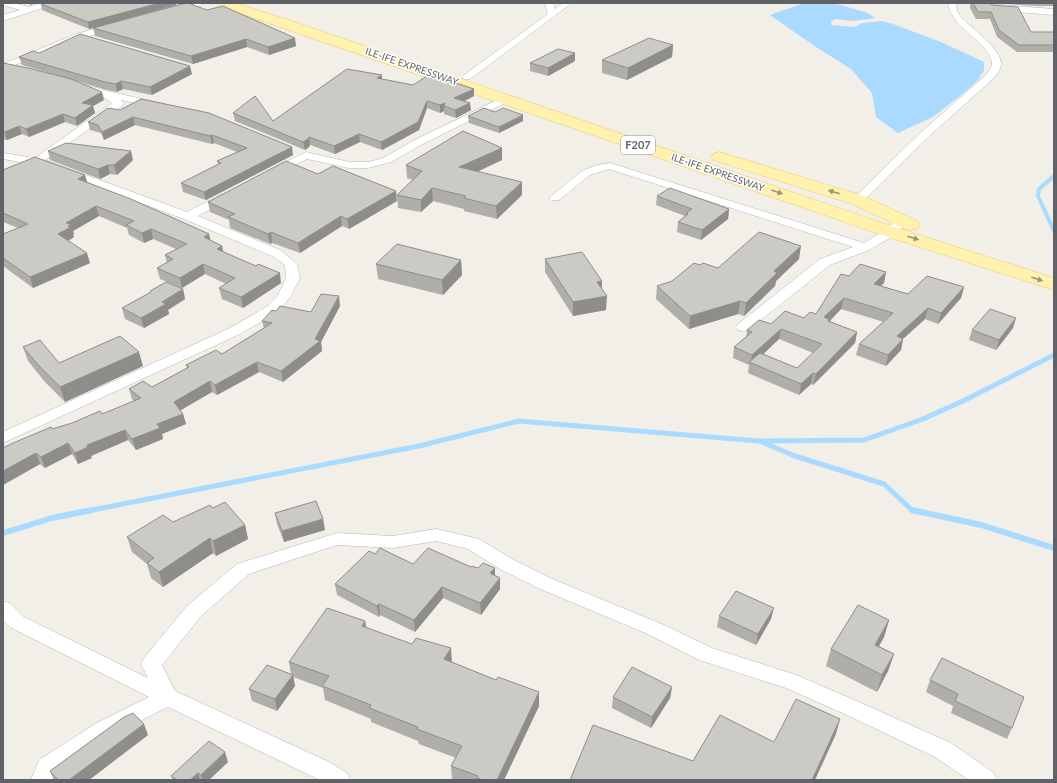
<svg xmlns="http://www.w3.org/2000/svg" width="1057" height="783" font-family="Lato,sans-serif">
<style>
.water{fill:#aadaff}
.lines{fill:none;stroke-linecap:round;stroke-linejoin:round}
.stream-far2{stroke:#aadaff;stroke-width:4}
.stream-far1{stroke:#aadaff;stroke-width:5}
.stream{stroke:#aadaff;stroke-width:6}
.street-casing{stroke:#b5b8bc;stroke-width:1}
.primary-casing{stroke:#f2c960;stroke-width:1}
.street{fill:#fff;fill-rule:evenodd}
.primary{fill:#fff2af;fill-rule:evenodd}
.wall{fill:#afaea9;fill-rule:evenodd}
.shaded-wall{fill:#8f8d8a}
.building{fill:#cccac5;stroke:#8f8d8a}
.oneway{fill:#979581}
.labels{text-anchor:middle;stroke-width:3;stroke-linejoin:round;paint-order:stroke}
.far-street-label{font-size:10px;fill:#5f6368;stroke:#fff}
.shield{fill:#fff;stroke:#8f9295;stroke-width:1}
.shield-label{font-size:11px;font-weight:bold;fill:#5f6368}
</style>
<rect width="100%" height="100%" fill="#f1efe8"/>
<!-- water -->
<polygon class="water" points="804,3 833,3 865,12 876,18 852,21 836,19 831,21 831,25 855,27 862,23 882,21 893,24 941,42 984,62 984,70 978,80 965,92 933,117 898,133 876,117 872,93 851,69 813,45 770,15"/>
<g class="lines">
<!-- stream-far2 -->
<polyline class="stream-far2" points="1054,176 1039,189 1038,196 1054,231"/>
<!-- stream-far1 -->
<g class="stream-far1">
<polyline points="762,442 795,456 884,484 913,511"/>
<polyline points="87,511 419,446 519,421 759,441 864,440 923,419 963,401 1054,355"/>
</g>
<!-- stream -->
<g class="stream">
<polyline points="912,510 981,525 1054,548"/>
<polyline points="3,533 52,518 92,510"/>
</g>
<defs>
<g id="street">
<polygon points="3,3 13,3 29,7 41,3 53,3 52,5 3,21 3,15 20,10 3,5"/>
<polygon points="190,3 203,3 202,5 174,13 170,10 171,8"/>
<polygon points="545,3 553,3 555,9 563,3 572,3 470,79 464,79 462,77 464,75 548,14"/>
<path d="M 948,3 L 956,3 L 957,11 L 961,17 C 971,28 1002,49 1001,64 C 1001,69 997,74 994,78 L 926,139 L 862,202 L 854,202 L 852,200 L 854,198 L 918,135 L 987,74 C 989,71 992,67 992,63 C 990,42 952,30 948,3 Z"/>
<polygon points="973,3 1054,9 1054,15 991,10"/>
<polygon points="113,24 117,27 116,29 82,38 3,70 3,64 76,34"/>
<polygon points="83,84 107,91 160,103 161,105 156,108 121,100 124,103 123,105 45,160 187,212 222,194 230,194 232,196 230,198 198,216 280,250 297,264 300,278 291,296 278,312 240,334 3,443 3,432 230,328 268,306 278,295 286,278 285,265 272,256 184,219 38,165 3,159 3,153 35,158 112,103 100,95 80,89 78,87 80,85"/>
<polygon points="505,96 510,99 509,101 421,145 391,162 368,168 349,168 307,159 276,175 268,175 266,173 268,171 306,152 349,162 368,162 383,158 413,141"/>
<polygon points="610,163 864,243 887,229 897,219 905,219 907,222 895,235 869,250 830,265 748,330 743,331 738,330 736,327 738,324 820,259 853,247 609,169 590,175 559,200 551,200 549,198 582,171 597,165"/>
<polygon points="436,529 479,539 512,559 550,578 664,625 712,648 799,676 861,703 951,743 994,773 997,780 969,780 935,757 847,715 786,688 699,660 650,635 538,588 500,569 468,549 436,541 393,548 337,545 249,574 201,616 162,665 175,691 329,762 347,773 350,780 320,780 168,707 109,736 55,773 53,780 31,780 39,760 95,724 149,697 10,627 3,620 3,601 10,603 24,617 148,678 141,664 144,658 187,606 237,564 337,533 393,536"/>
</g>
<g id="primary">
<polygon points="217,3 235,3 289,20 897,228 1054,278 1054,290 885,236 219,6"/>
<polygon points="719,152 864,196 917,221 920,225 917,229 911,230 905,229 852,204 713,160 711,157 713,154"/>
</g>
</defs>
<!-- street casing -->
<use href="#street" class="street-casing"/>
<!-- primary casing -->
<use href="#primary" class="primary-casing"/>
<!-- street -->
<use href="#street" class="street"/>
<!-- primary -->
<use href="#primary" class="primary"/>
</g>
<!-- wall -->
<g class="wall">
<polygon points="186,3 296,46 269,55 247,47 193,64 95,36 93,28"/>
<polygon points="970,3 988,3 1031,32 1054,32 1054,52 1017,52 997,37 990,19 976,19 970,8"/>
<polygon points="990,3 1054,3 1054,6 1036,6"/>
<polygon points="41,4 176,5 89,29 42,10"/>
<polygon points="673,45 672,57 627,80 602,73 602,60"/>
<polygon points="39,53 192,74 152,95 123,89 117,92 107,90 22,65 19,57"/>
<polygon points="575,61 548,76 530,71 530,63"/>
<polygon points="3,63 104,100 93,106 95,113 77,126 65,122 29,137 22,134 7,140 3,139"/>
<polygon points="382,79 413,85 474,89 474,96 464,101 471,110 456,118 444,114 444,111 440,113 427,108 419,130 382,150 360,142 335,154 310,145 309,147 305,150 235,121 233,113 273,121"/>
<polygon points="108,108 293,155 206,200 183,192 181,183 218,164 217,161 237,152 214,143 212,144 135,125 104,140 101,133 90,130 88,122"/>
<polygon points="468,116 523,121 499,133 469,123"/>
<polygon points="48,151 133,160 117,175 110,174 100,179 50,160"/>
<polygon points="502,160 477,172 522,195 497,219 464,211 464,209 433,201 421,212 398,208 397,195 413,180 407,178 406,165"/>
<polygon points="3,170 85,175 87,182 209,234 210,240 222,246 223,251 281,283 243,308 222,299 219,288 226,284 205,274 182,288 160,279 157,268 167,263 165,255 176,249 153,239 144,243 129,235 127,228 99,216 73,231 74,235 73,235 74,237 68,241 90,263 33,288 3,266 3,234 18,228 3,222"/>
<polygon points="318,174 397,201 349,229 342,226 300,253 272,243 270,244 230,228 229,220 210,212 208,202"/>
<polygon points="657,196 729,209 728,219 701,240 677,232 678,222 685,216 656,205"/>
<polygon points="545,259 602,281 602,289 606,310 573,316 545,272"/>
<polygon points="799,259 776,281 775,286 744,316 738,314 689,329 656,299 657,286 718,268"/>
<polygon points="461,260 462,275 443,295 378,279 376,264"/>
<path d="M 886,272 L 884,283 L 881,286 L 908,294 L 964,287 L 961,298 L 938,324 L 925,319 L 903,339 L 901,350 L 886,366 L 856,355 L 859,344 L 884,322 L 841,309 L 829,321 L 857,332 L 855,343 L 813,385 L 811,384 L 799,395 L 748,373 L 749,365 L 733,358 L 734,347 L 746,337 L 747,330 L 771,324 L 804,318 L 816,314 L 849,276 ZM 779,339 L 813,353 L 797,368 L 763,354 Z"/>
<polygon points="183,289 185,299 168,310 169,314 144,328 125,319 122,308 150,293 150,291"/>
<polygon points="340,306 321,342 322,351 283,382 259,372 217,395 212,392 180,410 183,414 186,424 162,434 163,439 136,450 128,440 91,456 92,458 78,464 72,454 45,468 40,464 3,485 3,448 52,429 102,414 134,401 132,399 129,389 152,387 187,368 186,365 222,354 264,328 262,321 276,311 311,312"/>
<polygon points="1013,328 996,350 969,340 972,330"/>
<polygon points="23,347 59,363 143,366 65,402 45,382 28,361"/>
<polygon points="213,508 245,525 248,539 216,556 213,553 163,587 151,578 147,564 132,552 127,537 173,522"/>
<polygon points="275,513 323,519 325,530 284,542 277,524"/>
<polygon points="413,564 471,567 500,578 500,589 481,615 443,598 415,632 380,615 379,617 337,595 335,584"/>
<polygon points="719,616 771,619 756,645 717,627"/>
<polygon points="889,620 884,637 879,646 894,654 888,671 877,692 826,666 831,649"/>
<polygon points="365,621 366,627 496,680 539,692 539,706 504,780 452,780 451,766 456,758 419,744 418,741 371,722 371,719 325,700 323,688 293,677 295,686 277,711 252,701 249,689 291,674 289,662"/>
<polygon points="942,658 1012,728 1007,739 951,713 953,706 926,692 930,680"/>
<polygon points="672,687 670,698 651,728 612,708 613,697"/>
<polygon points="148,735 89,780 54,780 50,771"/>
<polygon points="228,762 209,780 173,780 171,776"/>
</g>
<!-- shaded-wall -->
<g class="shaded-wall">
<polygon points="30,3 36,3 30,5"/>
<polygon points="160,3 176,3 176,5 89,29 88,22"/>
<polygon points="295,38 296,46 269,55 268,47"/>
<polygon points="246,39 247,47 193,64 191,56"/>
<polygon points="673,45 672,57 627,80 628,68"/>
<polygon points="575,53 575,61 548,76 548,68"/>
<polygon points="190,66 192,74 152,95 150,87"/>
<polygon points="382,75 382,83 377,78"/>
<polygon points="121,81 123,89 117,92 116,84"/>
<polygon points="474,89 474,96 455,106 454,98"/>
<polygon points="102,92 104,100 93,106 95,113 77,126 75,118 82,103"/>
<polygon points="427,101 427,108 419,130 382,150 381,142"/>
<polygon points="445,103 444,106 444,111 440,113 440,105"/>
<polygon points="470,103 471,110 456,118 455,110"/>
<polygon points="63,114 65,122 29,137 26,129"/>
<polygon points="523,115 523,121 499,133 499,127"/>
<polygon points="133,117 135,125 104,140 102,132"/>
<polygon points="19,126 22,134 7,140 5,132"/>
<polygon points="359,134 360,142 335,154 334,146"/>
<polygon points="212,135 214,143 212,144 210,136"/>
<polygon points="309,137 310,145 309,147 305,150 303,142"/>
<polygon points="292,147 293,155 206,200 204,192"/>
<polygon points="502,148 502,160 459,180 459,167"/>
<polygon points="131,151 133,160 117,175 114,165"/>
<polygon points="108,165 110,174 100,179 98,169"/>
<polygon points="85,175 88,185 78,179"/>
<polygon points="522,182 522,195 497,219 496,206"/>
<polygon points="432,188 433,201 421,212 421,200"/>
<polygon points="396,191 397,201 349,229 347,219"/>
<polygon points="96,206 99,216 73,231 74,235 73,235 74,237 61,245 58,234 66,223"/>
<polygon points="729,209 728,219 701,240 702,230"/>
<polygon points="341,216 342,226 300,253 298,243"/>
<polygon points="151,229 153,239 144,243 142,233"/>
<polygon points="271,232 272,243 270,244 268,234"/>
<polygon points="209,234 211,244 204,237"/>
<polygon points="222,246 224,256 217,249"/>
<polygon points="801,246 799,259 776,281 775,286 744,316 746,303 774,271"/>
<polygon points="87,253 90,263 33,288 30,277"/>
<polygon points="461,260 462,275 443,295 442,280"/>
<polygon points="203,264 205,274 182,288 180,278"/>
<polygon points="886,272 884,283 872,294 874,284"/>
<polygon points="280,273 281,283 243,308 241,297"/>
<polygon points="602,281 601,295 597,282"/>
<polygon points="964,287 961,298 938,324 941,313"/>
<polygon points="183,289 185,299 168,310 169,314 144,328 141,318 162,302"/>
<polygon points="339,296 340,306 321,342 322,351 283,382 281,371 315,339"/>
<polygon points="607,296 606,310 573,316 573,302"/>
<polygon points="844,298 841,309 830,321 828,330 824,317"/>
<polygon points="740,301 738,314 689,329 690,316"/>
<polygon points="928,308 925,319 894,347 897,336"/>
<polygon points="1016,318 1013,328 996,350 999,340"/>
<polygon points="781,329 779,339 753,364 751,363 752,355"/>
<polygon points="857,332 855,343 813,385 816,374"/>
<polygon points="903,339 901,350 886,366 888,355"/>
<polygon points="139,352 143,366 65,402 60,387"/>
<polygon points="257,362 259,372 217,395 215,385"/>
<polygon points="813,373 811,384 799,395 801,384"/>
<polygon points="210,381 212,392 176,413 174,402"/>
<polygon points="183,414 186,424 162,434 163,439 136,450 132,439 157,424"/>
<polygon points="125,430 128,440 91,456 92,458 78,464 75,453 87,445"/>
<polygon points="68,443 72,454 45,468 41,457"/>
<polygon points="36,453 40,464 3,485 3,471"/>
<polygon points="323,519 325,530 284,542 282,531"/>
<polygon points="245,525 248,539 216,556 213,541"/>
<polygon points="210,538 213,553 163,587 159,572"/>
<polygon points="495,568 495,579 490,573"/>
<polygon points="500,578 500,589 481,615 480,603"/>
<polygon points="442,587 443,598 415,632 414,620"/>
<polygon points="379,604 380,615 379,617 377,606"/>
<polygon points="774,608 771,619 756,645 758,634"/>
<polygon points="889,620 884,637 870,662 875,645"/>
<polygon points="365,621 367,635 362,626"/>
<polygon points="451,648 452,663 444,659"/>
<polygon points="894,654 888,671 877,692 882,675"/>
<polygon points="293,675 295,686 277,711 275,699"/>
<polygon points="672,687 670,698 651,728 652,717"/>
<polygon points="539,692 539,706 504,780 497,780"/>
<polygon points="840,719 836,734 815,780 812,780"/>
<polygon points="144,724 148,735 89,780 69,780"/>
<polygon points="225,752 228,762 209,780 203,780 201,775"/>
<polygon points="198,773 200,780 190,780"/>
</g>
<!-- building -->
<g class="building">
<polygon points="42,3 160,3 88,22 41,4"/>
<polygon points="186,3 188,3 207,10 223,6 295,38 268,47 246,39 191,56 93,28"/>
<polygon points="973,3 988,3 992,5 1018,7 1031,32 1054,32 1054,45 1019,45 999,30 991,12 978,12"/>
<polygon points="80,34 190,66 150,87 121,81 116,84 105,82 19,57 33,51 39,53"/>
<polygon points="649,38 673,45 628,68 602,60"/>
<polygon points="558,49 575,53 548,68 530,63"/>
<polygon points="3,63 28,68 71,79 102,92 82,103 93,105 75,118 63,114 26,129 19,126 5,132 3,131"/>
<polygon points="347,69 382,75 377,78 413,85 430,74 474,89 454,98 470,103 455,110 444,106 445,103 440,105 427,101 418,122 381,142 359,134 334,146 309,137 308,139 303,142 233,113 255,96 273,121"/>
<polygon points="141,99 209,113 292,147 204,192 181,183 221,163 217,161 247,148 212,135 210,136 133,117 102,132 98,125 88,122 108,108 120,110"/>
<polygon points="484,108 495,112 503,108 523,115 499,127 468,116"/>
<polygon points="463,131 502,148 459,167 522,182 496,206 464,198 466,196 432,188 421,200 397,195 422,171 406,165"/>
<polygon points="66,143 131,151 114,165 108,165 98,169 48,151"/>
<polygon points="35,157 85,175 78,179 131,199 209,234 204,237 222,246 217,249 256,266 258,264 280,273 241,297 219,288 235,278 203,264 180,278 157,268 173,259 165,255 187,244 151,229 142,233 126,225 134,221 96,206 66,223 71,224 68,226 71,227 58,234 87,253 30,277 3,258 3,234 28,224 3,213 3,170"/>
<polygon points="286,161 318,174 333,166 396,191 347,219 341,216 298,243 271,232 268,234 228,217 235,214 208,202"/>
<polygon points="670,188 729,209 702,230 678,222 688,214 686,213 692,209 657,196"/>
<polygon points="759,232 801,246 774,271 777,273 746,303 740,301 690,316 657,286 672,281 694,263 700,265 703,263 718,268"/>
<polygon points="397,244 461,260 442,280 376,264"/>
<polygon points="582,252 602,281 597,282 607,296 573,302 545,259"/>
<polygon points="860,264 886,272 874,284 908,294 927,276 964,287 941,313 928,308 897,336 903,339 888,355 859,344 893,313 844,298 824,317 830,320 828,321 857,332 816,374 813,373 801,384 749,362 760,353 797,368 822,344 781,329 752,355 734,347 752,332 747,330 759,320 771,324 785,311 804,318 810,312 816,314 841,274 849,276"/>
<polygon points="166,282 183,289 162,302 166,304 141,318 122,308 151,292 150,291"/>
<polygon points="321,294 339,296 315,339 320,341 281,371 257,362 215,385 210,381 174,402 183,414 157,424 160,428 132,439 125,430 87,445 88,447 75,453 68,443 41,457 36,453 3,471 3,448 13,443 51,427 52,429 72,423 100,411 102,414 141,398 129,389 143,381 152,387 189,367 186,365 216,350 222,354 272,323 262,321 272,310 276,311 280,306 311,312"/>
<polygon points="990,309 1016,318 999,340 972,330"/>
<polygon points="120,336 139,352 60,387 40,367 23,347 40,340 59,363"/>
<polygon points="316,501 323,519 282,531 275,513"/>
<polygon points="225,502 245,525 213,541 210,538 159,572 147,563 154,558 127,537 163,515 173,522 210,505 213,508"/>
<polygon points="380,548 413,564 428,548 471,567 472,566 478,568 483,563 495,568 490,573 500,578 480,603 442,587 414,620 379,604 377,606 335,584 369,551 375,554"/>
<polygon points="736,591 774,608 758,634 719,616"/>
<polygon points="858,605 889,620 875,645 894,654 882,675 831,649"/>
<polygon points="327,608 365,621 362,626 412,644 416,638 451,648 444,659 496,680 498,677 539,692 497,780 483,780 477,778 478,776 451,766 462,746 417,729 418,727 369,708 371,705 322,686 329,676 289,662"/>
<polygon points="942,658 1024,697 1012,728 955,701 958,694 930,680"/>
<polygon points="267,665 293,675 275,699 249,689"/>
<polygon points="632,667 672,687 652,717 613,697"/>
<polygon points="796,699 840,719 812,780 570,780 593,725 693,761 720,715 774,742"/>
<polygon points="133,713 144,724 69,780 58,780 50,771 124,717"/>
<polygon points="209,741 225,752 201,775 198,773 190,780 177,780 171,776"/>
</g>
<!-- one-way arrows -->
<defs><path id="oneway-solid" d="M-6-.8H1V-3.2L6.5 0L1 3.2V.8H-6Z"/></defs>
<g class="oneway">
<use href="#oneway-solid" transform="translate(777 192) rotate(19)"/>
<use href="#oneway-solid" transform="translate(834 192) rotate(-163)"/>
<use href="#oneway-solid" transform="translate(913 238) rotate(17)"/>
<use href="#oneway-solid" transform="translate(1037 279) rotate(18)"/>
</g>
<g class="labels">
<!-- far-street labels -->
<g class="far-street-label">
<text transform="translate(412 66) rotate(19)" y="4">ILE-IFE EXPRESSWAY</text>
<text transform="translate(718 172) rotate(19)" y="4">ILE-IFE EXPRESSWAY</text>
</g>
<!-- shield labels -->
<rect class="shield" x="621" y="136" width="34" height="18" rx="3"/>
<g class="shield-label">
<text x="638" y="149">F207</text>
</g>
</g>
<!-- border -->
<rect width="1057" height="783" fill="none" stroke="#5f6368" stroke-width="8"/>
</svg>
